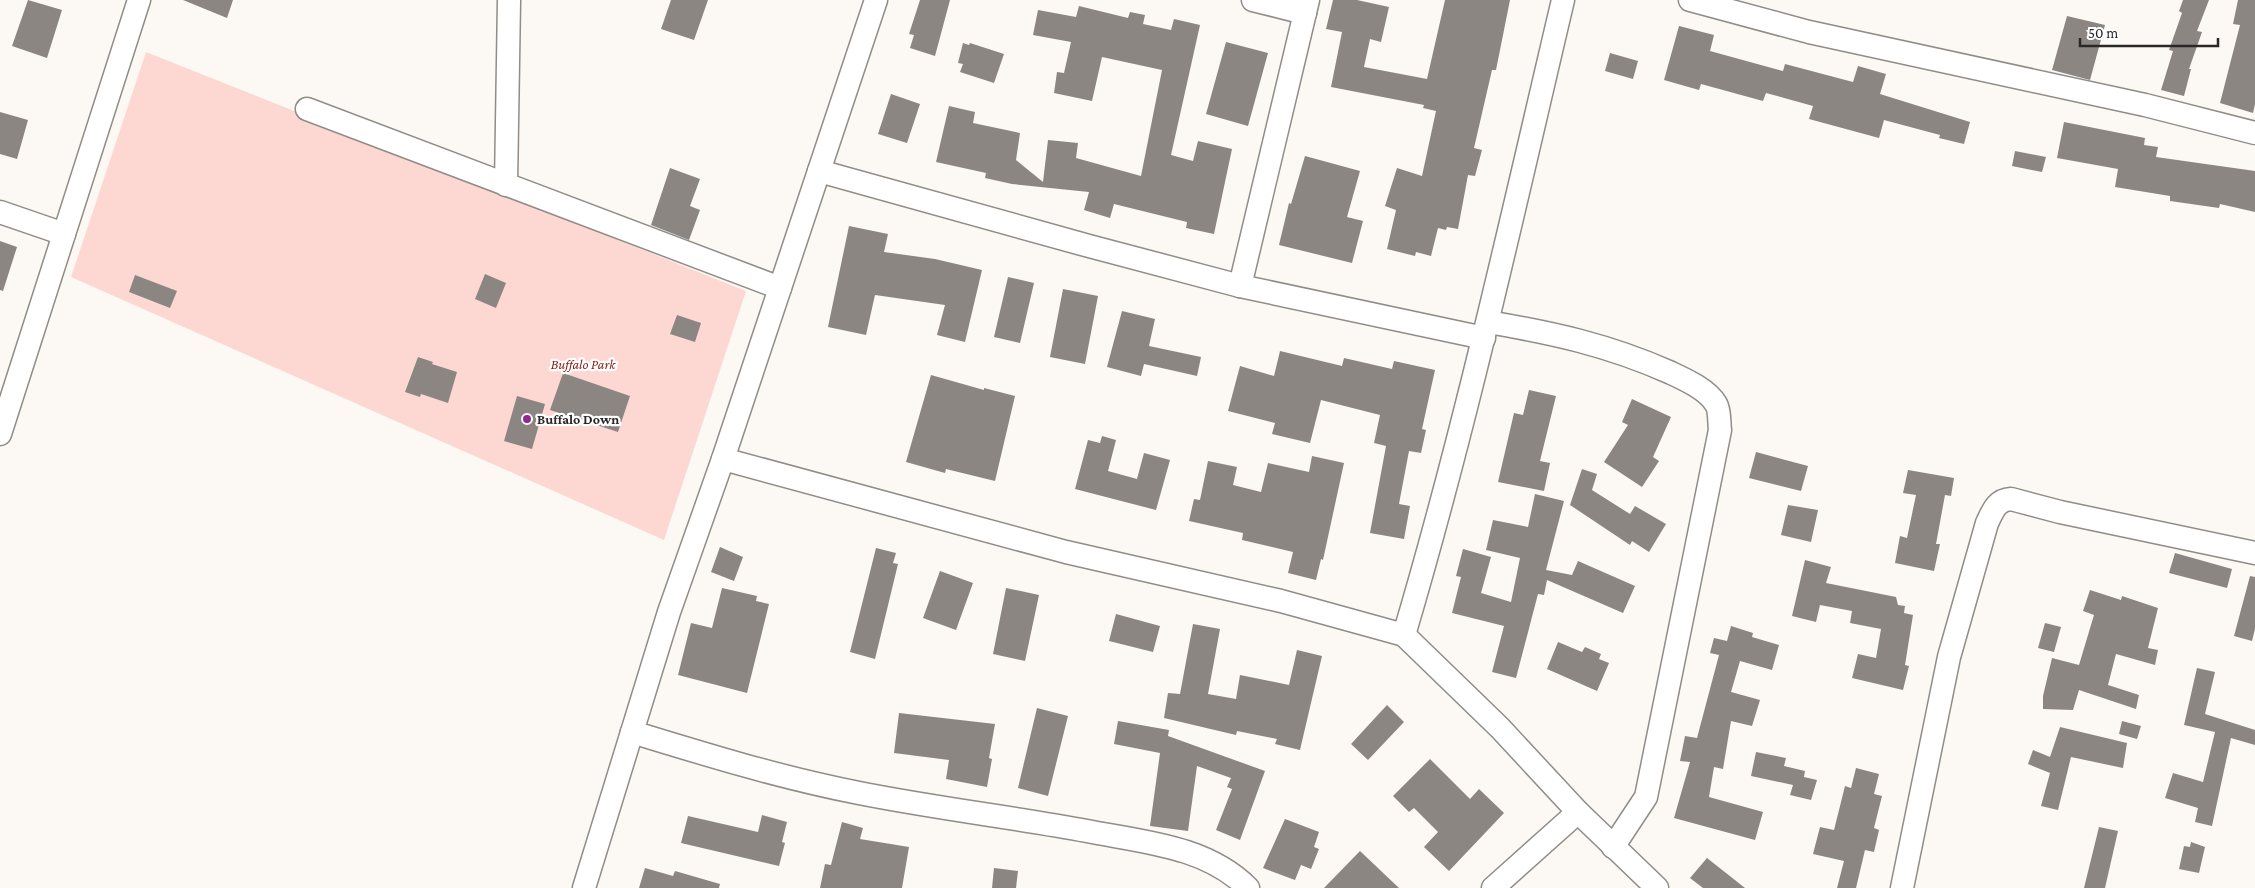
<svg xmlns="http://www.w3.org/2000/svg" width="2255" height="888" font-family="'Crimson Pro',serif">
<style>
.green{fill:#fdd8d2}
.building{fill:#8c8683}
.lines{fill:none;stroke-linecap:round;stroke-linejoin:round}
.minor-casing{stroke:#918c88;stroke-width:25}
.minor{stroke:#fff;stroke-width:22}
.poi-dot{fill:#8d2991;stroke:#fff;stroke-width:2}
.labels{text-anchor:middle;stroke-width:4.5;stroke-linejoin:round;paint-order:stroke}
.park-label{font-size:14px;font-style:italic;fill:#89231e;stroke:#fff}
.poi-label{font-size:14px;font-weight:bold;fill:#292826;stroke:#fff;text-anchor:start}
</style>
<rect width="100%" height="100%" fill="#fcf8f3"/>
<!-- green -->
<polygon class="green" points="146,52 746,291 664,540 71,277"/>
<!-- building -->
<g class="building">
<polygon points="28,0 62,10 47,58 12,46"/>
<polygon points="183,0 233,0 227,18"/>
<polygon points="671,0 708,0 694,40 661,29"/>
<polygon points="920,0 950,0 935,56 910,48 914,35 909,34"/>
<polygon points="1333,0 1357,0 1389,7 1381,42 1370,39 1364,67 1427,79 1445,0 1510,0 1496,70 1492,70 1474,148 1482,150 1475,176 1468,175 1458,229 1447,227 1446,230 1438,228 1431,256 1416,252 1415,256 1387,249 1396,210 1385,206 1397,168 1422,176 1436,111 1423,108 1424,105 1331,87 1342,32 1326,29"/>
<polygon points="2183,0 2209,0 2197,31 2202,32 2189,69 2191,69 2184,96 2161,90 2173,51 2169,50 2182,13 2179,11"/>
<polygon points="2238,0 2255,0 2255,104 2253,113 2220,103 2240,25 2233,24"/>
<polygon points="1079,6 1128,18 1130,12 1145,15 1143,24 1171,30 1174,19 1200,25 1171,155 1193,161 1198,141 1232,149 1214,234 1186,228 1187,222 1114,204 1110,218 1084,210 1089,192 1012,184 985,178 986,173 936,162 949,106 975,112 973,123 1020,133 1016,160 1043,182 1048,140 1078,143 1076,158 1141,176 1162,70 1102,57 1092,101 1054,93 1057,72 1064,73 1071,42 1033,35 1038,10 1076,17"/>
<polygon points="2067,16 2105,25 2090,80 2052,70"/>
<polygon points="1679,26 1714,35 1710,51 1783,71 1785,64 1853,82 1858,66 1886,74 1880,94 1970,122 1964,144 1939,138 1940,135 1884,120 1879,138 1809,119 1813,106 1766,93 1763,101 1701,84 1699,90 1664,80"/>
<polygon points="1226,42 1268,53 1248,126 1206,114"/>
<polygon points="963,43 969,45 970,43 1004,54 994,83 960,72 963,64 958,63"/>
<polygon points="1610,53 1638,61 1633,79 1605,71"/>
<polygon points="891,94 920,104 907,143 878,134"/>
<polygon points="0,112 28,120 17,159 0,154"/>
<polygon points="2064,122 2145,138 2144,145 2158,147 2156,157 2255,171 2255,212 2220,204 2219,208 2170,201 2170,196 2115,187 2118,169 2057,158"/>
<polygon points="2015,151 2046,157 2042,172 2012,166"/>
<polygon points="1305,156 1360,171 1347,217 1363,221 1352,263 1279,245 1289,203 1291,204"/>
<polygon points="670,168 700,179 690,206 700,210 689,240 651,225"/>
<polygon points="849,226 888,234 884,252 935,259 982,270 965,342 937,335 945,305 875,295 866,335 828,327"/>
<polygon points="0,241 17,247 3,291 0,290"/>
<polygon points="485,274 506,283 496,308 475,299"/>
<polygon points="135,275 177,291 170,308 129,292"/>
<polygon points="1008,277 1034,283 1020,343 994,337"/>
<polygon points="1063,289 1098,296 1085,364 1050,357"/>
<polygon points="1122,311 1155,319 1149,346 1201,357 1197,376 1144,364 1141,376 1107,367"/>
<polygon points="677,315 701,323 695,342 670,334"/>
<polygon points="1280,351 1342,366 1344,358 1392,369 1394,361 1435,370 1422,429 1426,430 1421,453 1409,451 1399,504 1410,506 1404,539 1370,533 1386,446 1374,443 1380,415 1321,400 1310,443 1272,434 1275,423 1228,411 1240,366 1274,376"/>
<polygon points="418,357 433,362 432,364 457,372 448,403 421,394 420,397 405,392"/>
<polygon points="563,373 630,396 618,432 550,410"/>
<polygon points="931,375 984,390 984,388 1015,396 995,481 946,469 945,473 906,462"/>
<polygon points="1529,390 1556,396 1540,461 1550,463 1544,491 1498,482 1514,413 1523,415"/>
<polygon points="517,396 545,404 532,449 504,441"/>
<polygon points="1632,399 1671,417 1653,457 1659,461 1642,487 1604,462 1628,425 1622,422"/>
<polygon points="1102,436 1116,440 1108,471 1137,479 1144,453 1170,460 1156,510 1075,489 1088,440 1100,443"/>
<polygon points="1756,452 1808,466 1801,491 1749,478"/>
<polygon points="1312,456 1344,463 1323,560 1321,559 1316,580 1288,573 1293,552 1242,540 1243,533 1189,521 1194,499 1200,500 1208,461 1237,467 1233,485 1261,492 1268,463 1309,472"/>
<polygon points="1582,469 1597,474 1592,490 1630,514 1635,506 1666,524 1649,552 1632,541 1630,545 1570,505"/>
<polygon points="1908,470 1954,478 1951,496 1945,495 1936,544 1940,544 1934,571 1895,563 1900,536 1907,538 1916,495 1903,493"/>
<polygon points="1535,494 1564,501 1546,570 1572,575 1578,561 1635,586 1623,613 1547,580 1544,595 1538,594 1516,678 1492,672 1504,626 1452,613 1461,577 1456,576 1463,549 1491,557 1481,593 1511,602 1520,558 1486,550 1493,520 1528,527"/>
<polygon points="1788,505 1818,510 1811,542 1781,535"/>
<polygon points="720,547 743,557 734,581 711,572"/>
<polygon points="876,548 896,553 893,563 898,564 875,659 850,652"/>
<polygon points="2175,553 2232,569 2227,588 2169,573"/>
<polygon points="1805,560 1831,567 1826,583 1896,597 1898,605 1905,606 1904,613 1913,615 1905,665 1909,666 1903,690 1852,678 1858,654 1876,658 1881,629 1850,623 1852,611 1820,605 1816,622 1792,616"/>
<polygon points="940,571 973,583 956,630 923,618"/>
<polygon points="2250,576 2255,577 2255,629 2252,641 2234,636"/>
<polygon points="722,588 757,596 756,601 769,604 747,693 678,675 691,623 712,628"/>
<polygon points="1006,588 1039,595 1025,661 993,654"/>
<polygon points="2090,590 2121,600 2122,596 2158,608 2148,648 2158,650 2155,665 2116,654 2108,685 2139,695 2136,709 2079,690 2073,710 2043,709 2043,696 2052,658 2079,665 2094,615 2083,611"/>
<polygon points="1116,614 1160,626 1153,652 1109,641"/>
<polygon points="2045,623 2061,627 2054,652 2038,648"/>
<polygon points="1193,624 1220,629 1208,694 1236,699 1240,675 1289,685 1297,650 1322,656 1300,750 1275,744 1277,739 1237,731 1236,735 1164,718 1168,693 1180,694"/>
<polygon points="1731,626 1753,633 1752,637 1779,645 1772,670 1740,661 1731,692 1760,700 1752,726 1731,721 1723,769 1714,767 1709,797 1763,812 1755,840 1674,818 1690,762 1680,761 1685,736 1697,738 1719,655 1710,653 1714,638 1727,641"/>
<polygon points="1558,642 1582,652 1585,647 1601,654 1599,659 1609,663 1597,691 1547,669"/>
<polygon points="2197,668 2215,672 2205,714 2255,730 2255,745 2231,738 2212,826 2195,822 2198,808 2165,798 2173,773 2203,782 2215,732 2184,725"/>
<polygon points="1387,705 1404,722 1368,760 1351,744"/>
<polygon points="1037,708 1068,716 1048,796 1018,788"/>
<polygon points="899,713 995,724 989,758 992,759 987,787 946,779 949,760 894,753"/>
<polygon points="1118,721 1169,730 1168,736 1265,771 1240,840 1216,830 1232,789 1227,787 1231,778 1197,766 1188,831 1150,826 1160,753 1114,744"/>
<polygon points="2122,721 2141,726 2137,739 2119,734"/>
<polygon points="2060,727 2127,743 2123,768 2071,757 2058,810 2041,806 2050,773 2028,764 2033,750 2050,757"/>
<polygon points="1756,752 1786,758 1784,766 1805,771 1804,777 1817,780 1811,800 1790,795 1793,785 1751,776"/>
<polygon points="1430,759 1470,799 1479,789 1504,813 1449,871 1424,847 1438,832 1414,808 1409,812 1393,796"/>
<polygon points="1856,768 1879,774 1874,794 1882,796 1874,828 1879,830 1874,852 1865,850 1856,888 1837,888 1844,861 1813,854 1820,827 1834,830 1845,786 1851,788"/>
<polygon points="762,815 787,822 782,842 785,843 779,866 681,843 688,816 758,832"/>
<polygon points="1285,819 1319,832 1314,847 1319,849 1311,869 1301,865 1295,880 1263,868"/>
<polygon points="842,822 863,828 860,839 909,847 902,888 820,888 825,864 831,865"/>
<polygon points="2099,827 2118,831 2105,888 2084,888"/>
<polygon points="2191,842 2205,847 2199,873 2179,869 2184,846 2190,847"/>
<polygon points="1360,851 1399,888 1324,888"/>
<polygon points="1707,858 1745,888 1703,888 1690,878"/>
<polygon points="645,868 673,876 675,871 720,884 719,888 639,888"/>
<polygon points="994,868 1018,871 1016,888 992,888"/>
</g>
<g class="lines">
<defs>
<g id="minor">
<polyline points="1253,0 1305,13"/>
<polyline points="1690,0 1809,32 2145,105 2255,133"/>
<polyline points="307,109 780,288"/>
<polyline points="819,171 1089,246 1240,286 1484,338"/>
<polyline points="506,185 509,0"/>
<polyline points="0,212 64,234"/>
<polyline points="1240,286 1308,0"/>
<path d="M 1488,322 C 1553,333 1608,345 1669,372 C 1684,379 1707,389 1716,404 C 1720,410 1719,423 1720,430 L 1646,797 L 1613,847"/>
<polyline points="0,434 139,0"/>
<polyline points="723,459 1066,552 1281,601 1404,635 1500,728 1578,812 1657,888"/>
<path d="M 1404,635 C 1466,426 1513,212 1563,0"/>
<path d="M 632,732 C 707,755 782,778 859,793 C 934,808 1011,817 1087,831 C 1143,842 1206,846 1248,888"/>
<polyline points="584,888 669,612 723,459 876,0"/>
<polyline points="1493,888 1578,812"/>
<path d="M 1902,888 L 1949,657 L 1987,523 C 1993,511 1996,500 2011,499 L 2060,512 L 2255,553"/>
</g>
</defs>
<!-- minor casing -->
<use href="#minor" class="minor-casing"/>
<!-- minor -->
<use href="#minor" class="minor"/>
</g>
<!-- markers -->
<circle class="poi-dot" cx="527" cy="419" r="5"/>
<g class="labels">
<!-- park labels -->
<g class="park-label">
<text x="583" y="369">Buffalo Park</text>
</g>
<!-- poi labels -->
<g class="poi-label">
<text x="537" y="424">Buffalo Down</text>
</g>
</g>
<!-- scale -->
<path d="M2080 38v8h138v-8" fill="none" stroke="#292826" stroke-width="2.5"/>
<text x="2088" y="38" font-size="15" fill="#292826" stroke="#ffffff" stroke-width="4" paint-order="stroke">50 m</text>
</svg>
